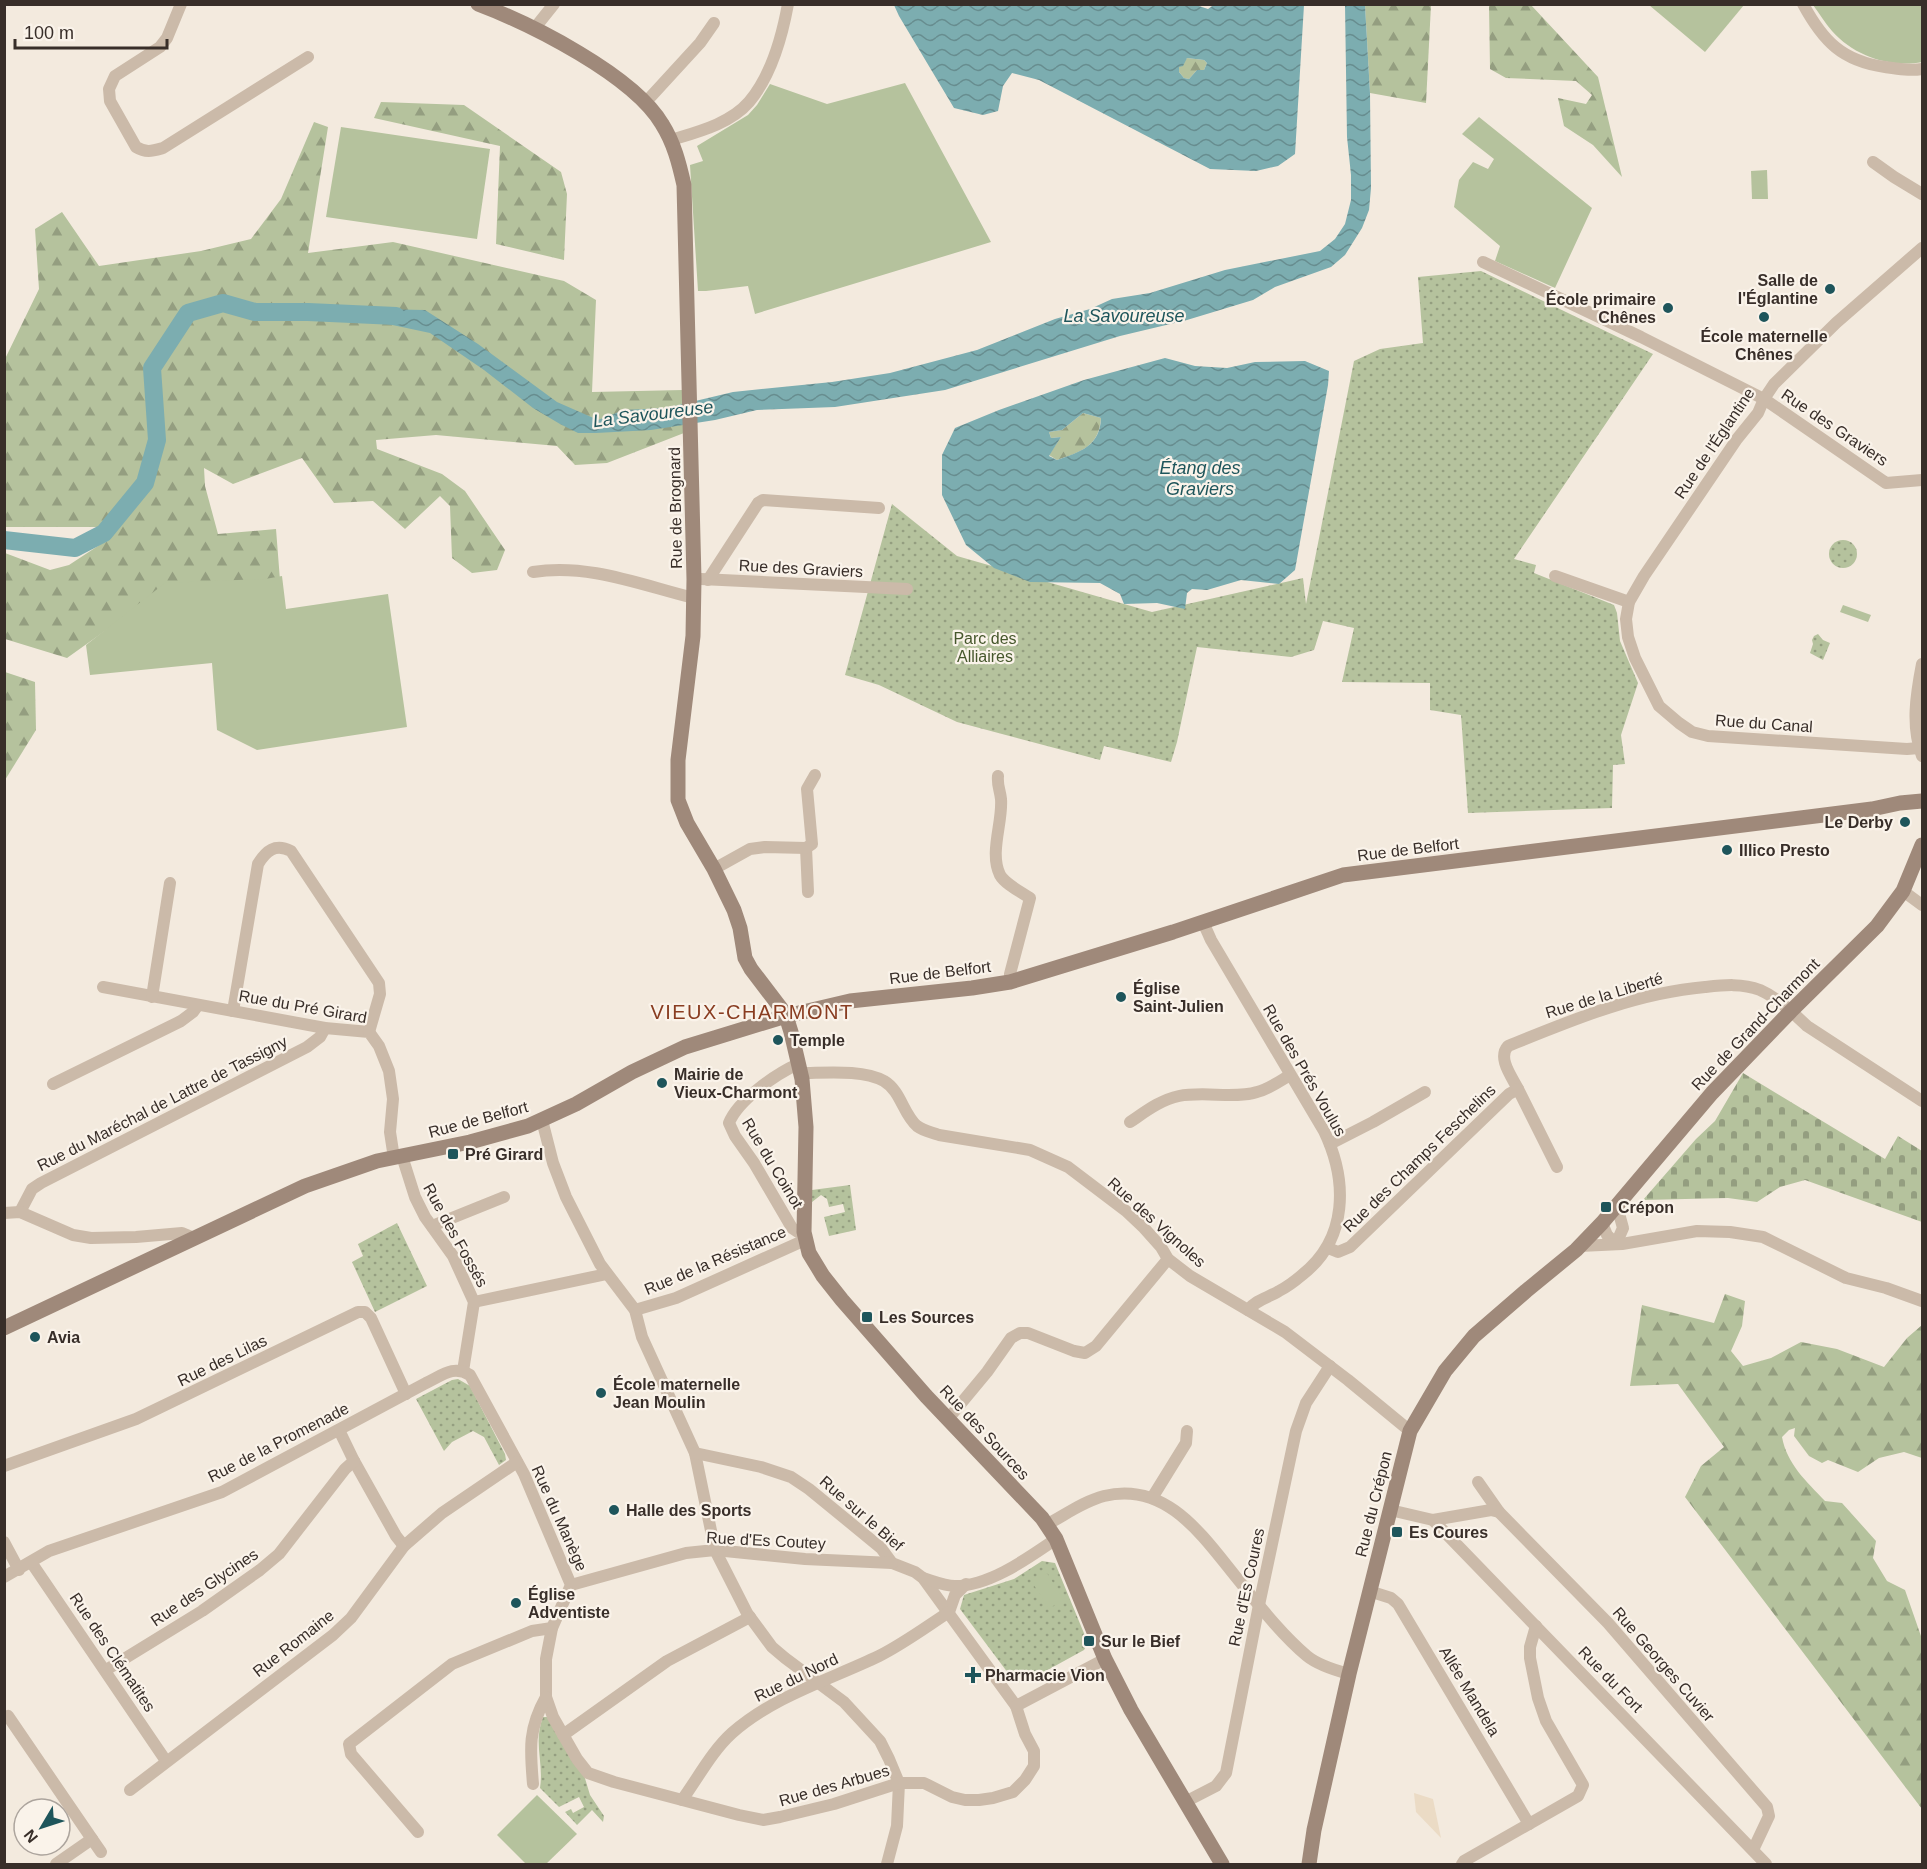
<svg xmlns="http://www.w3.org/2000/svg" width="1927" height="1869" font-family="Helvetica,sans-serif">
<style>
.grass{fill:url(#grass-dots)}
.forest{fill:url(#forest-firs)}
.cemetery{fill:url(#cemetery-stones)}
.garden{fill:#b5c29d}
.plaza{fill:#ebdbc5}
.water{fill:url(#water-waves);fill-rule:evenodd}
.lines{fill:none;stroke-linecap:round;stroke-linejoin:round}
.river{stroke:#7cadb0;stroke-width:18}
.street{stroke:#cbbaa9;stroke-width:12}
.secondary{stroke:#9f897a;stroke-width:15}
.poi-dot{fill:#1e555b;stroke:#faf3ea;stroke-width:2}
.labels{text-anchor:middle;stroke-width:4.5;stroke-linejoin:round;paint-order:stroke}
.poi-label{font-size:16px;font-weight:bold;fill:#382e29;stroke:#faf3ea;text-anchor:start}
.street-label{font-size:16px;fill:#382e29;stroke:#faf3ea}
.park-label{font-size:16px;fill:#46572c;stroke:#faf3ea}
.water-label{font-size:18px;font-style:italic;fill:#1e555b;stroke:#faf3ea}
.quarter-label{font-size:20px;letter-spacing:1.5px;fill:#893d21;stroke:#faf3ea}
</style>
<defs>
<pattern id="grass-dots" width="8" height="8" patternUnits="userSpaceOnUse" patternTransform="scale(1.5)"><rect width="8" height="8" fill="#b5c29d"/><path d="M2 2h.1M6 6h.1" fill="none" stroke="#949e80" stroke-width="1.8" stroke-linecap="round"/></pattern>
<pattern id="forest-firs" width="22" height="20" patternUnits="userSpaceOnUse" patternTransform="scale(1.5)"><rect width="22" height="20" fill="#b5c29d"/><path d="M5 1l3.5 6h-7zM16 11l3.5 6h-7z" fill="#949e80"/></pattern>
<pattern id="cemetery-stones" width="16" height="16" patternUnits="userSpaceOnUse" patternTransform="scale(1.5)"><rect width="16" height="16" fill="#b5c29d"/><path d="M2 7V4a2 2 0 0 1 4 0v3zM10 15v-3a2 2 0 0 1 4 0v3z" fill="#949e80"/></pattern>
<pattern id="water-waves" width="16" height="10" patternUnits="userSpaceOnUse" patternTransform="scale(1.5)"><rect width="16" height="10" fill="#7cadb0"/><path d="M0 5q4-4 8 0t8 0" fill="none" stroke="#678d8f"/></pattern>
</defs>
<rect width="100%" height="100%" fill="#f3eade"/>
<!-- grass -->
<g class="grass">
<polygon points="1481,271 1653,354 1514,559 1536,565 1534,573 1614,605 1617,613 1620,641 1638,683 1621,735 1625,764 1613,765 1612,808 1468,813 1461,715 1430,710 1430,683 1342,682 1354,628 1323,621 1314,650 1291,657 1197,647 1177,742 1171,762 1104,746 1100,760 957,722 879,685 845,675 892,504 957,556 1152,612 1303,578 1306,604 1354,361 1380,349 1423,343 1418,277"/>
<circle cx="1843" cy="554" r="14"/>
<polygon points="1818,634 1823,640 1830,643 1823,660 1810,653 1813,644 1812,640 1814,636"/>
<polygon points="850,1185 856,1230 829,1236 824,1217 845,1212 843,1204 829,1207 827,1199 821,1195 812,1202 812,1190"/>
<polygon points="397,1223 427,1286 375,1312 352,1262 363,1256 358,1244"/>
<polygon points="458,1379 470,1386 505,1454 506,1460 499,1465 484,1437 473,1431 452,1442 444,1451 416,1399 452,1380"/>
<polygon points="1042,1561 1055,1563 1088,1643 1084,1650 1024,1683 1014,1681 960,1609 964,1595 1014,1579"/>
<path d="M 543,1717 L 549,1717 L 584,1775 L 590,1795 L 604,1816 L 603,1822 L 592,1810 L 577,1825 L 565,1812 L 571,1809 L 573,1813 L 584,1807 L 579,1797 L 559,1807 L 540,1788 C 544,1762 533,1743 543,1717 Z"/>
</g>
<!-- forest -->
<g class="forest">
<polygon points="1365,5 1431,5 1426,103 1370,93"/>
<polygon points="1489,5 1531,5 1598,77 1622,177 1593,145 1564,126 1558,98 1586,104 1592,95 1576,81 1506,78 1490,69"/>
<polygon points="1187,58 1204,60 1207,63 1204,70 1197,70 1189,79 1184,78 1179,72 1179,66"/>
<polygon points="381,102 464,105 561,172 567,194 564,260 496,244 500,146 374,118"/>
<polygon points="314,122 328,127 308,253 393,242 564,281 596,300 592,392 683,390 684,433 607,463 575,465 557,446 436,435 376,440 377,449 442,474 465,491 505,550 497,570 472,573 452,558 450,506 440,496 405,529 373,501 334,503 302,458 233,484 204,468 205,486 218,534 276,529 281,593 165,588 67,658 5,639 5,553 50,570 69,565 104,542 99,527 5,527 4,361 39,289 35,229 62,212 99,266 201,251 251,239 281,199"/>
<path d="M 1083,413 L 1101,418 C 1099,447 1080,452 1057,460 L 1049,455 L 1061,437 L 1051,438 L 1049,432 L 1062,430 Z"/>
<polygon points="5,672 35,682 36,730 5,780"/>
<path d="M 1725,1294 L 1745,1301 L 1742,1326 L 1731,1351 L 1743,1366 L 1771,1358 L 1801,1342 L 1837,1349 L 1884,1367 L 1907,1338 L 1922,1325 L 1922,1458 L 1904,1452 L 1879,1458 L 1858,1472 L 1828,1460 L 1822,1463 L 1809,1456 L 1794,1436 L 1795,1428 L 1789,1430 L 1782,1437 C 1787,1464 1806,1481 1825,1501 L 1842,1503 L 1876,1541 L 1873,1558 L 1887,1581 L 1905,1590 L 1922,1639 L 1922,1809 L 1685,1497 L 1701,1466 L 1724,1447 L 1678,1384 L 1630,1386 L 1642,1305 L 1714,1323 Z"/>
</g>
<!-- cemetery -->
<polygon class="cemetery" points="1743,1073 1885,1159 1898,1136 1922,1151 1922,1222 1805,1180 1780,1187 1757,1202 1728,1198 1643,1200 1696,1139 1715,1121"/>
<!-- garden -->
<g class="garden">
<polygon points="1649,5 1744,5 1705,52"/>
<path d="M 1813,5 L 1922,5 L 1922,62 C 1890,68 1854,56 1832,31 C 1825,23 1819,13 1813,5 Z"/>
<polygon points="905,83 991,242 755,314 748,286 706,291 698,291 690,165 703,161 697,146 748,115 757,105 770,84 827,104"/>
<polygon points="1479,117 1592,208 1555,288 1495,261 1500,246 1454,207 1459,180 1473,162 1488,169 1494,159 1462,134"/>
<polygon points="341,127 490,149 477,239 326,217"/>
<polygon points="1767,170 1768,199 1752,199 1751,171"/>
<polygon points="282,576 286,609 388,594 407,727 257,750 217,730 212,663 90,675 86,645 165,583 265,579"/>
<polygon points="1843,605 1871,615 1868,622 1840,612"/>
<polygon points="1047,1573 1063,1599 1049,1609 1032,1582"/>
<polygon points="537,1795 577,1834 546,1864 526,1864 497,1835"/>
</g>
<!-- plaza -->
<polygon class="plaza" points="1414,1793 1433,1799 1441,1838 1416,1812"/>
<!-- water -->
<g class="water">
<path d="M 1193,4 L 1208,9 L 1215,4 L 1304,5 L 1295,154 L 1278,166 L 1256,171 L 1210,169 L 1039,80 L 1012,73 L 1003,86 L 998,111 L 983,115 L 954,108 L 899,16 L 894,5 ZM 1187,58 L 1204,60 L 1207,63 L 1204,70 L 1197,70 L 1189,79 L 1184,78 L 1179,72 L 1179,67 L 1183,66 Z"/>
<polygon points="1345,5 1365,5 1370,93 1371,188 1369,210 1362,228 1345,255 1331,267 1275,287 1253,300 1187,320 1120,336 945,390 835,407 757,410 715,420 651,430 596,433 578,433 560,424 533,408 484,370 430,333 369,320 376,309 425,310 478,344 557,402 598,420 624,410 666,408 733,392 832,382 890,373 977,350 1055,319 1090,309 1112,299 1150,293 1225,270 1320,251 1335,239 1345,224 1351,200 1351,175 1347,137"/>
<path d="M 1165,358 L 1195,366 L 1227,368 L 1255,362 L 1305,361 L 1329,371 L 1328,385 L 1295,570 L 1279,584 L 1241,580 L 1207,590 L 1192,589 L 1187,593 L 1185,609 L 1157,603 L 1124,604 L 1120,594 L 1100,583 L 1030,582 L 994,568 L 966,545 L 942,495 L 942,455 L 955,428 L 999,410 L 1084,380 ZM 1083,413 L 1101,418 C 1100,446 1080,452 1057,460 L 1049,456 L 1061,437 L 1051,438 L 1049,432 L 1062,430 Z"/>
</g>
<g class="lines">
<!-- river -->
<polyline class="river" points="4,540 75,548 104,533 145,483 157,440 152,368 188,313 223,303 255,312 308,312 396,316"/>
<!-- street -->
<g class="street">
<path d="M 181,4 L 167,38 L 160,47 L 115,76 L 109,89 L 110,101 L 136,147 C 146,153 152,151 163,148 L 308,57"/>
<path d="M 1803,4 C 1823,41 1842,61 1885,67 C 1898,69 1910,71 1922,69"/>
<polyline points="534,29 554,4"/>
<polyline points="645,103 700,43 714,23"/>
<path d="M 671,140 C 697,132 730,124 749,102 C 771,76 782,37 788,4"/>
<polyline points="1873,162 1894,177 1922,194"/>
<polyline points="1483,262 1641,337 1764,399 1886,483 1922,480"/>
<path d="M 533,572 C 588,563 641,585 694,598"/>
<polyline points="1555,576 1629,602"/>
<polyline points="701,579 907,589"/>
<polyline points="708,580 758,503 763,500 879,508"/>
<path d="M 1922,664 C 1916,695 1911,726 1922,756"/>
<polyline points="1919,748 1907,749 1708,736 1692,732 1679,723 1659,706 1635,658 1628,637 1626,619 1629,602 1644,576 1737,439 1758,413 1764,399 1774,384 1836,323 1922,248"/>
<path d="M 998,776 C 997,785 1000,790 1001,799 C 1003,822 989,853 1000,875 C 1005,884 1021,892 1030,898 L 1010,974 L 1010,982"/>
<polyline points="806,848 808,892"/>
<polyline points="714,869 750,849 765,847 806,848 812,844 807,789 815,775"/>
<polyline points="1903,891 1922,905"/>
<path d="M 1203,922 L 1211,940 L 1324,1131 C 1348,1181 1348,1239 1302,1275 C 1295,1281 1287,1287 1279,1291 C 1268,1298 1257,1299 1248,1310"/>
<polyline points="103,987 325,1028 369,1032 379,1046 389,1071 393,1099 390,1132 394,1158"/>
<polyline points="152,997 170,883"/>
<path d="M 233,1011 L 258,864 C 266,851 275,843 291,851 L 379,983 L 380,994 L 369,1032"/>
<path d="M 798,1064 C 776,1074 738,1100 729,1123 L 735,1136 L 754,1163 L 792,1228 L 798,1232 L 804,1232"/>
<path d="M 800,1073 C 825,1073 862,1069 884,1081 C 901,1091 903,1114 917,1126 C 924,1131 931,1132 939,1135 L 1030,1150 L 1068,1167 L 1126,1211 L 1144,1228 L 1161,1247 L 1168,1259 L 1190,1276 L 1285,1332 L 1348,1380 L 1410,1431"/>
<polyline points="53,1084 181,1021 193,1012 198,1005"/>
<path d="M 1518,1089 C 1512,1077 1497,1058 1508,1046 C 1572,1020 1636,993 1705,987 C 1724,985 1742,983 1760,990 C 1778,998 1793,1013 1807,1026 L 1922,1101"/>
<polyline points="542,1120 553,1163 566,1197 600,1264 635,1310 642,1337 695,1453 715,1550 747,1613 772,1647 785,1658 844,1702 880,1741 889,1759 899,1783 897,1826 887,1864"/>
<path d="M 1130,1122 C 1145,1112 1160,1100 1179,1096 C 1204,1091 1235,1099 1257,1092 C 1269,1089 1280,1081 1290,1075"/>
<polyline points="1330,1144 1373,1122 1425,1092"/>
<polyline points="402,1156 415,1197 425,1217 453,1256 474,1302 463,1371"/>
<polyline points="20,1212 32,1189 41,1183 307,1047 320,1037 325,1028"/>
<polyline points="4,1213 20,1212 73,1235 91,1238 136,1237 182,1233 194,1238"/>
<polyline points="1602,1223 1607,1235 1616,1244 1623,1228 1617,1206"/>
<polyline points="432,1226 504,1197"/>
<polyline points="1580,1246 1622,1244 1697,1231 1730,1232 1763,1237 1846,1278 1886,1288 1922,1301"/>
<polyline points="1328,1248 1338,1252 1350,1247 1509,1094 1518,1089 1557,1167"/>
<polyline points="474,1302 607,1274"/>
<polyline points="635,1310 676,1298 805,1240"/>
<polyline points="948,1419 987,1372 1011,1338 1020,1333 1028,1333 1074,1351 1085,1353 1096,1346 1168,1259"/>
<polyline points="339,1430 354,1461 396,1536 404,1546"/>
<polyline points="4,1466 136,1419 358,1312 365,1312 371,1318 406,1394"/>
<polyline points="1478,1482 1499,1512"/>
<polyline points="1152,1498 1186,1443 1187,1431"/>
<polyline points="1390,1510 1433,1520 1491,1510 1499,1512 1608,1623 1767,1807 1769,1816 1753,1850"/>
<polyline points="1433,1520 1766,1864"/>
<path d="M 1046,1525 C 1065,1515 1084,1501 1104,1496 C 1166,1481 1202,1535 1236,1577 C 1258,1604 1280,1633 1307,1656 C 1318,1665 1334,1670 1349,1674"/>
<polyline points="4,1542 19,1570"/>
<polyline points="31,1562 166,1761"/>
<path d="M 4,1577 L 49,1551 L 222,1492 L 426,1383 C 443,1375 453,1365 470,1375 L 524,1474 L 571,1585 L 552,1628 L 546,1659 L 546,1697 L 553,1717 L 577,1759 L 588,1773 L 614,1782 L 739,1815 L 763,1820 L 780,1817 L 834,1804 L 899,1783 L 924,1783 L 952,1797 L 965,1800 L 979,1800 L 993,1798 L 1013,1792 L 1025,1780 L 1034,1766 L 1034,1751 L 1025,1734 L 1016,1706 L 923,1578 L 915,1572 L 892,1563 L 881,1548 L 809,1489 L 791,1477 L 761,1467 L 695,1453"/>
<path d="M 923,1578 C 933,1581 945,1586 955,1586 C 990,1586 1028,1558 1056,1539"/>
<polyline points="571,1585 686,1553 715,1550 805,1559 892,1563"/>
<polyline points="1369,1591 1391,1598 1398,1604 1529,1824"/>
<polyline points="949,1612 955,1595 966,1584"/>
<polyline points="106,1670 202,1611 260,1570 279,1554 345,1469 354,1461"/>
<polyline points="1016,1706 1105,1659"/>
<polyline points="4,1718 8,1716 92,1839 56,1864"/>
<polyline points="563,1735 667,1661 750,1617"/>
<path d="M 533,1784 C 530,1749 528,1729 546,1697"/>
<polyline points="130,1790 333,1635 351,1618 404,1546 442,1513 517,1462"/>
<path d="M 682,1800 C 698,1778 712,1751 732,1733 C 774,1696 829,1680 879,1656 C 903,1644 926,1627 949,1612"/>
<polyline points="1185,1802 1216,1786 1226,1773 1259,1605 1296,1431 1306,1403 1330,1366"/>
<polyline points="418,1832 351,1754 349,1744 452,1664 532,1631 552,1628"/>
<polyline points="92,1839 101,1852"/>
<polyline points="1462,1864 1464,1861 1578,1796 1583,1785 1546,1721 1538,1698 1530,1658 1530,1647 1536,1626"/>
</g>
<!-- secondary -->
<g class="secondary">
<path d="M 478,4 C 531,24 633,75 662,124 C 674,143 679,163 684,185 L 694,579 L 693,636 L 678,760 L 678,800 L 687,823 L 714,869 L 734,910 L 740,928 L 745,958 L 751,969 L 780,1007 L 786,1016 L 791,1032 L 802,1079 L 806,1127 L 804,1232 L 809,1253 L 823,1276 L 842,1300 L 926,1396 L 1042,1518 L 1056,1539 L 1105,1659 L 1131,1710 L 1222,1864"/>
<polyline points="4,1328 305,1186 377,1161 470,1142 528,1126 576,1104 632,1072 685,1047 786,1016 850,1001 972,988 1010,982 1173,932 1343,875 1872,809 1900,803 1922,801"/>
<polyline points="1309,1864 1314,1830 1349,1674 1410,1431 1445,1371 1474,1336 1526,1291 1576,1250 1602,1223 1712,1093 1791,1011 1877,926 1903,891 1922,845"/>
</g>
</g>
<!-- markers -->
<g class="poi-dot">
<circle cx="1830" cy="289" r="6"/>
<circle cx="1668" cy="308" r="6"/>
<circle cx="1764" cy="317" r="6"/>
<circle cx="1905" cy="822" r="6"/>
<circle cx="1727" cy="850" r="6"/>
<circle cx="1121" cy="997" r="6"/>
<circle cx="778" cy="1040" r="6"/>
<circle cx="662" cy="1083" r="6"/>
<rect x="447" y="1148" width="12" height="12" rx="3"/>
<rect x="1600" y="1201" width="12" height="12" rx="3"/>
<rect x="861" y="1311" width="12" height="12" rx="3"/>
<circle cx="35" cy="1337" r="6"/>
<circle cx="601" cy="1393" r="6"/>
<circle cx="614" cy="1510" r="6"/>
<rect x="1391" y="1526" width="12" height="12" rx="3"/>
<circle cx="516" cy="1603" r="6"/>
<rect x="1083" y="1635" width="12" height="12" rx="3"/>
<path d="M970 1666h6v6h6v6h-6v6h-6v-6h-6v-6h6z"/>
</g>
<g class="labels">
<!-- poi labels -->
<g class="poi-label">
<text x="1818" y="286" text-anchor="end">Salle de<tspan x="1818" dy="18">l'Églantine</tspan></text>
<text x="1656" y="305" text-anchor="end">École primaire<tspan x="1656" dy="18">Chênes</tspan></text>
<text x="1764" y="342" text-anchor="middle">École maternelle<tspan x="1764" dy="18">Chênes</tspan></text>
<text x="1893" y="828" text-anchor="end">Le Derby</text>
<text x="1739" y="856">Illico Presto</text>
<text x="1133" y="994">Église<tspan x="1133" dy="18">Saint-Julien</tspan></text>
<text x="790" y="1046">Temple</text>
<text x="674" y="1080">Mairie de<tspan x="674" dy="18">Vieux-Charmont</tspan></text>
<text x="465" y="1160">Pré Girard</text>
<text x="1618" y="1213">Crépon</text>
<text x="879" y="1323">Les Sources</text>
<text x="47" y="1343">Avia</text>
<text x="613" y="1390">École maternelle<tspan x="613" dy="18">Jean Moulin</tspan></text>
<text x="626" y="1516">Halle des Sports</text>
<text x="1409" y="1538">Es Coures</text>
<text x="528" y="1600">Église<tspan x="528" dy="18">Adventiste</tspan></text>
<text x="1101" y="1647">Sur le Bief</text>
<text x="985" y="1681">Pharmacie Vion</text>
</g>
<!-- street labels -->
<g class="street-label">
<text transform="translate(1835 427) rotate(34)" y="6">Rue des Graviers</text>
<text transform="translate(1714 443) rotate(-56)" y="6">Rue de l'Églantine</text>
<text transform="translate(675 508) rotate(-91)" y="6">Rue de Brognard</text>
<text transform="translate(801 568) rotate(3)" y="6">Rue des Graviers</text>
<text transform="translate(1764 723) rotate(4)" y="6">Rue du Canal</text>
<text transform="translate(1408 849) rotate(-7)" y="6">Rue de Belfort</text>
<text transform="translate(940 972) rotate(-7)" y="6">Rue de Belfort</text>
<text transform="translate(1604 995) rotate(-17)" y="6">Rue de la Liberté</text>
<text transform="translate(303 1006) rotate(10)" y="6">Rue du Pré Girard</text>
<text transform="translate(1755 1024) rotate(-46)" y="6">Rue de Grand-Charmont</text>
<text transform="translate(1305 1070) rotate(60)" y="6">Rue des Prés Voulus</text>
<text transform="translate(162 1103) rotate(-27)" y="6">Rue du Maréchal de Lattre de Tassigny</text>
<text transform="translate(478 1119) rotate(-15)" y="6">Rue de Belfort</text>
<text transform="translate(1419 1158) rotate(-44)" y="6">Rue des Champs Feschelins</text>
<text transform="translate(773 1163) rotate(59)" y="6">Rue du Coinot</text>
<text transform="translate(1157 1222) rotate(42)" y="6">Rue des Vignoles</text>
<text transform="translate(456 1235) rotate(61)" y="6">Rue des Fossés</text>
<text transform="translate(715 1260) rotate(-23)" y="6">Rue de la Résistance</text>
<text transform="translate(222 1360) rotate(-26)" y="6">Rue des Lilas</text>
<text transform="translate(985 1432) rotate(47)" y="6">Rue des Sources</text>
<text transform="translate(278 1442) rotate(-27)" y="6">Rue de la Promenade</text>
<text transform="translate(1373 1504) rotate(-76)" y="6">Rue du Crépon</text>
<text transform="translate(862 1513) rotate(41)" y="6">Rue sur le Bief</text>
<text transform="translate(560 1518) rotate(66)" y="6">Rue du Manège</text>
<text transform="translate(766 1540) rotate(3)" y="6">Rue d'Es Coutey</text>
<text transform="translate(204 1587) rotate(-34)" y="6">Rue des Glycines</text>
<text transform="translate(1246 1587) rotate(-78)" y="6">Rue d'Es Coures</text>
<text transform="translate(293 1643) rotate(-38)" y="6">Rue Romaine</text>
<text transform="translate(113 1652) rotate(56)" y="6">Rue des Clématites</text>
<text transform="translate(1664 1664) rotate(49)" y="6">Rue Georges Cuvier</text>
<text transform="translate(796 1677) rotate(-26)" y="6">Rue du Nord</text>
<text transform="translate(1611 1679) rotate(46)" y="6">Rue du Fort</text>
<text transform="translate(1470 1691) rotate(59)" y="6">Allée Mandela</text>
<text transform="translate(834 1785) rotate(-16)" y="6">Rue des Arbues</text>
</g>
<!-- park labels -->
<g class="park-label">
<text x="985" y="644">Parc des<tspan x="985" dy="18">Alliaires</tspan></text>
</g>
<!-- water labels -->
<g class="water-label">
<text x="1124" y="322">La Savoureuse</text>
<text transform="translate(653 414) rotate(-7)" y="6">La Savoureuse</text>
<text x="1200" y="474">Étang des<tspan x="1200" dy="21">Graviers</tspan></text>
</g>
<!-- quarter labels -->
<g class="quarter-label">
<text x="752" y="1019">VIEUX-CHARMONT</text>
</g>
</g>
<!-- border -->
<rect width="1927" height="1869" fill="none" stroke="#382e29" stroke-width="12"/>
<!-- north arrow -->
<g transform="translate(42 1827) rotate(231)"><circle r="28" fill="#faf3ea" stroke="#aca49d" stroke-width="1.5"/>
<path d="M0-4.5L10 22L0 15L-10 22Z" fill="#1e555b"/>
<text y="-9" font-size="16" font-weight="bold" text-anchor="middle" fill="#382e29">N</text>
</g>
<!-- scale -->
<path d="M15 39v9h152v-9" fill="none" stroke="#382e29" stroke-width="3"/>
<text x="24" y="39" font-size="18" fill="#382e29" stroke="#faf3ea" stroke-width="4.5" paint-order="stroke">100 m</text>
</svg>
